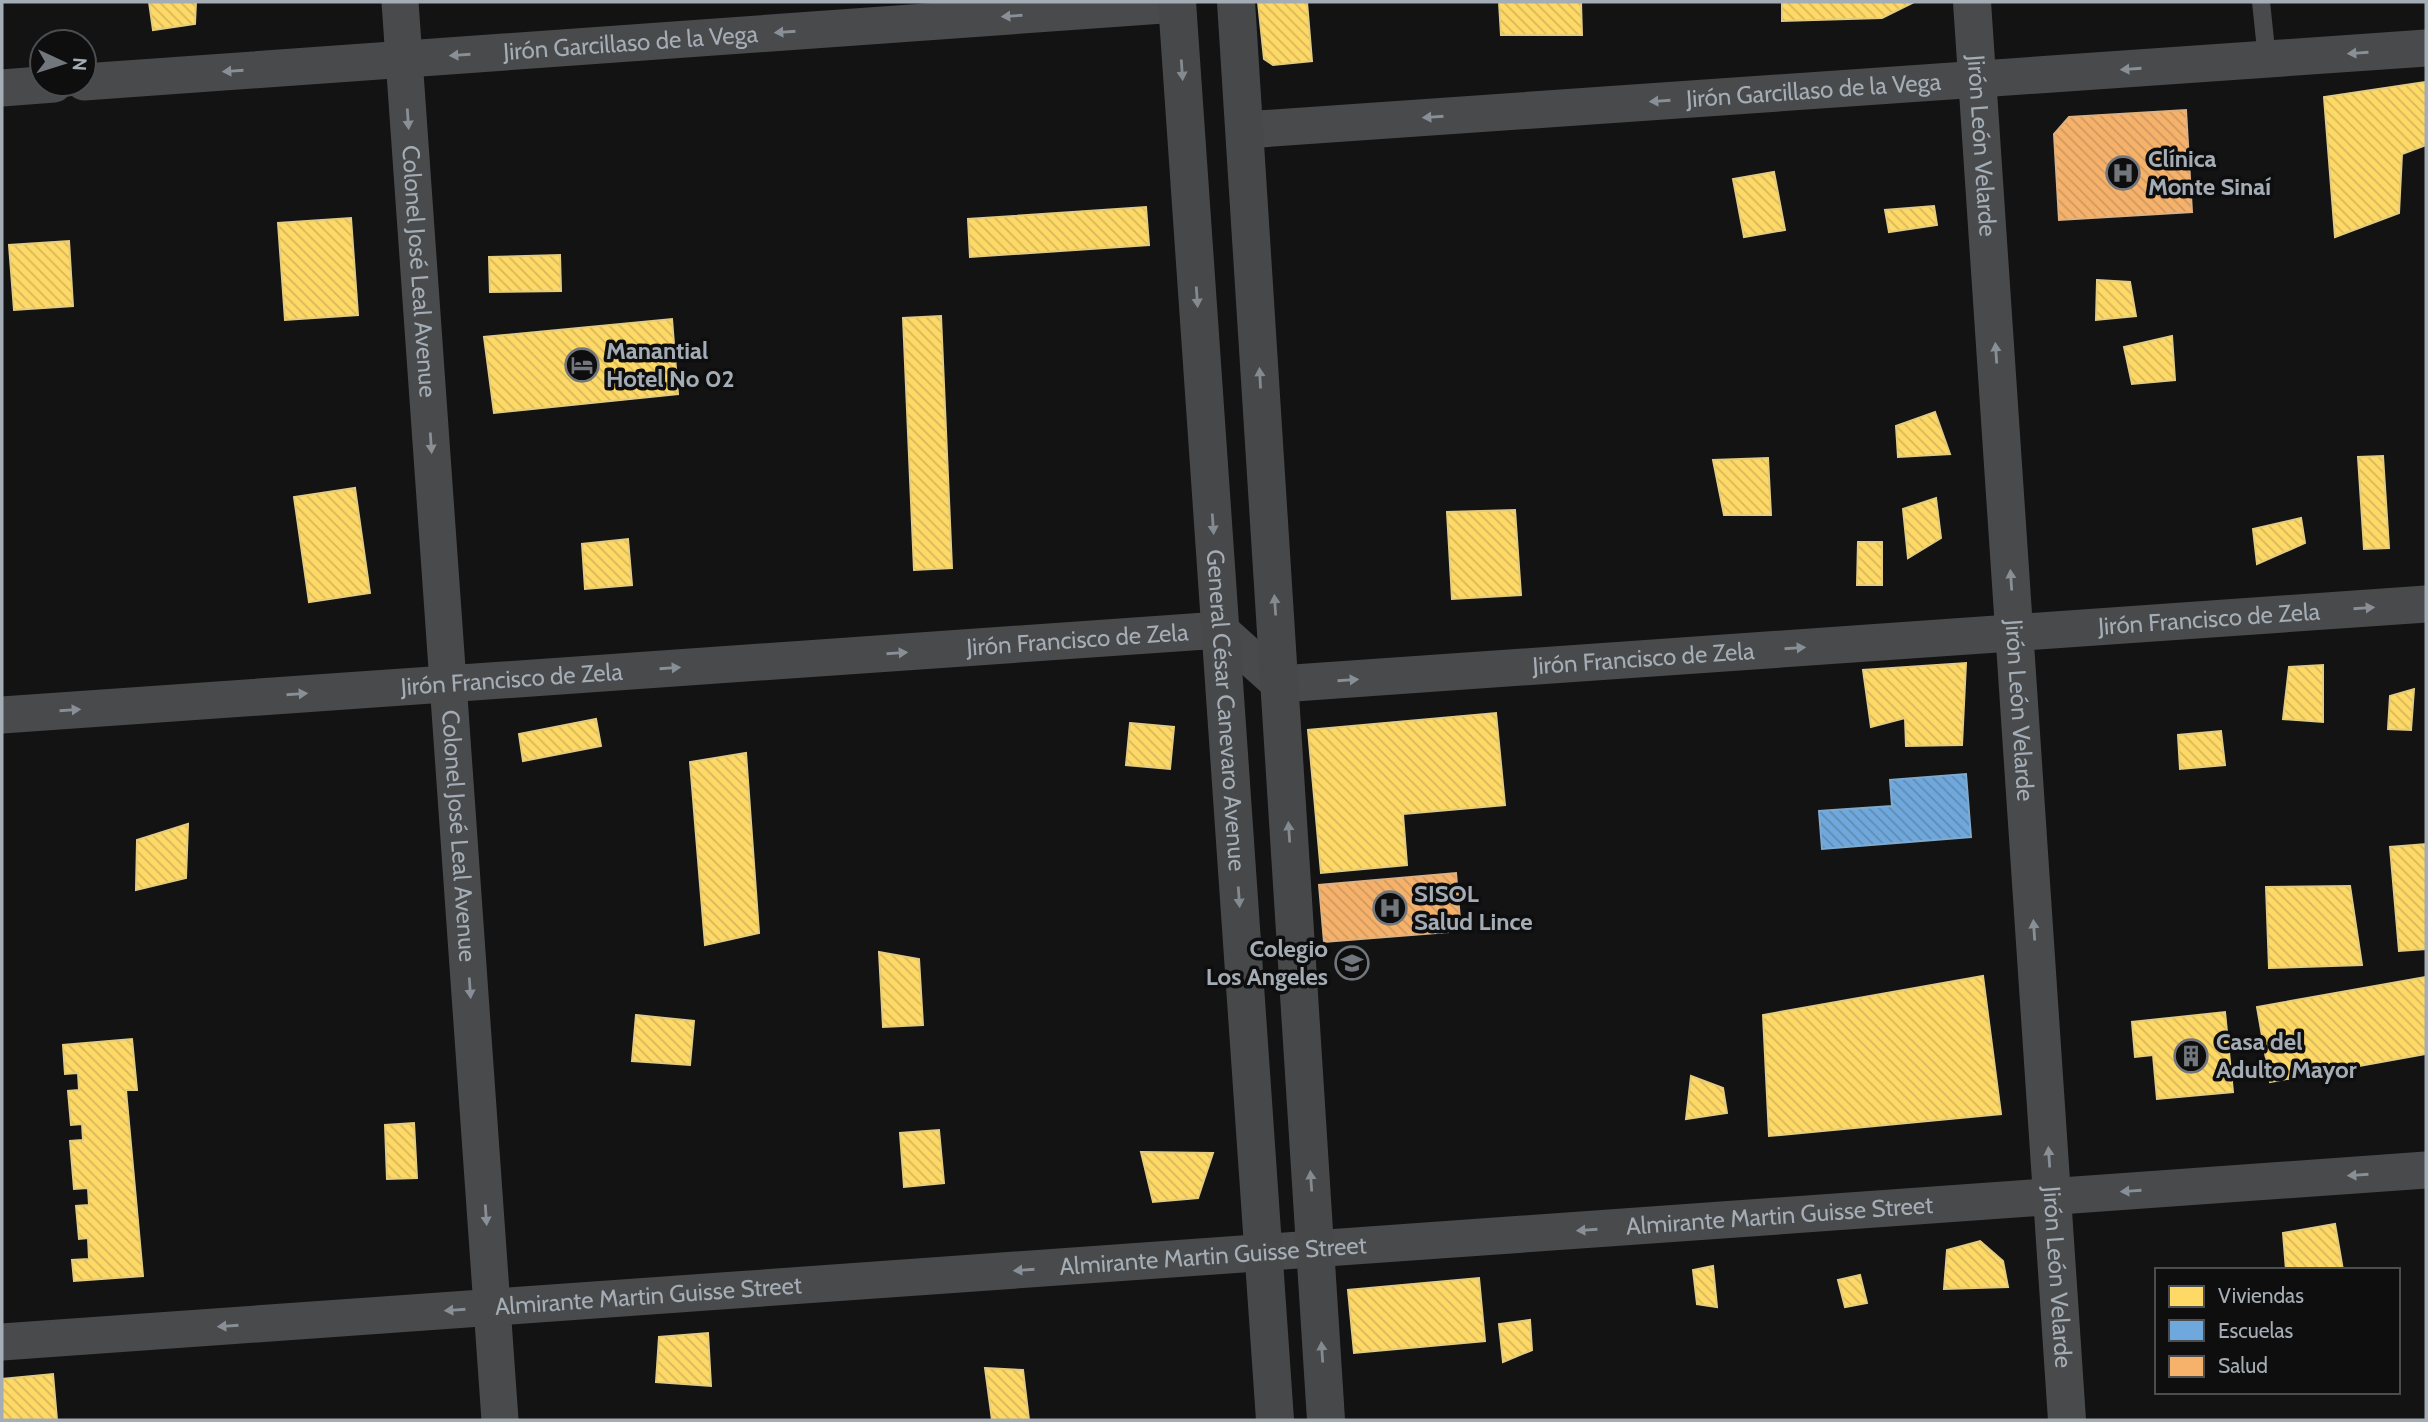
<svg xmlns="http://www.w3.org/2000/svg" width="2428" height="1422" font-family="Cabin,sans-serif">
<style>
.homes{fill:url(#homes-back-hatch);stroke:#e4cc7e;stroke-width:2}
.schools{fill:url(#schools-back-hatch);stroke:#7faad0;stroke-width:2}
.health{fill:url(#health-back-hatch);stroke:#ddb081;stroke-width:2}
.lines{fill:none;stroke-linecap:round;stroke-linejoin:round}
.service{stroke:#484a4c;stroke-width:18}
.minor{stroke:#484a4c;stroke-width:37}
.tertiary{stroke:#484a4c;stroke-width:38}
.secondary{stroke:#46484a;stroke-width:38}
.oneway{fill:#888f96}
.oneway2{fill:#838a90}
.labels{text-anchor:middle;stroke-width:7;stroke-linejoin:round;paint-order:stroke}
.street-label{font-size:24px;fill:#a4adb5;stroke:#0e0e0f}
.poi-label{font-size:24px;font-weight:bold;fill:#a4adb5;stroke:#0e0e0f;text-anchor:start}
</style>
<defs>
<pattern id="homes-back-hatch" width="6" height="6" patternUnits="userSpaceOnUse" patternTransform="scale(1.75)"><rect width="6" height="6" fill="#ffd966"/><path d="M-1 5l2 2M0 0l6 6M5-1l2 2" fill="none" stroke="#d6b85c"/></pattern>
<pattern id="schools-back-hatch" width="6" height="6" patternUnits="userSpaceOnUse" patternTransform="scale(1.75)"><rect width="6" height="6" fill="#6fa8dc"/><path d="M-1 5l2 2M0 0l6 6M5-1l2 2" fill="none" stroke="#608bb2"/></pattern>
<pattern id="health-back-hatch" width="6" height="6" patternUnits="userSpaceOnUse" patternTransform="scale(1.75)"><rect width="6" height="6" fill="#f6b26b"/><path d="M-1 5l2 2M0 0l6 6M5-1l2 2" fill="none" stroke="#cf9960"/></pattern>
</defs>
<rect width="100%" height="100%" fill="#131313"/>
<!-- homes -->
<g class="homes">
<polygon points="149,2 196,2 195,24 153,30"/>
<polygon points="1258,2 1307,2 1312,61 1273,65 1264,59"/>
<polygon points="1499,2 1581,2 1582,35 1501,35"/>
<polygon points="1782,2 1914,2 1882,18 1782,21"/>
<polygon points="2426,82 2426,145 2402,154 2399,213 2335,237 2324,97"/>
<polygon points="1774,172 1785,230 1744,237 1733,179"/>
<polygon points="1934,206 1937,225 1889,232 1885,210"/>
<polygon points="1146,207 1149,245 970,257 968,219"/>
<polygon points="351,218 358,315 285,320 278,223"/>
<polygon points="69,241 73,306 14,310 9,245"/>
<polygon points="560,255 561,291 490,292 489,257"/>
<polygon points="2097,280 2130,282 2136,316 2096,320"/>
<polygon points="941,316 952,568 914,570 903,318"/>
<polygon points="672,319 678,394 494,413 484,337"/>
<polygon points="2172,336 2175,380 2132,384 2124,347"/>
<polygon points="1935,412 1950,454 1898,457 1896,426"/>
<polygon points="2383,456 2389,548 2364,549 2358,457"/>
<polygon points="1768,458 1771,515 1724,515 1713,460"/>
<polygon points="355,488 370,593 309,602 294,497"/>
<polygon points="1936,498 1941,538 1908,558 1903,509"/>
<polygon points="1515,510 1521,595 1452,599 1447,512"/>
<polygon points="2301,518 2305,543 2257,564 2253,529"/>
<polygon points="628,539 632,585 585,589 582,544"/>
<polygon points="1858,542 1882,542 1882,585 1857,585"/>
<polygon points="1966,663 1962,745 1906,746 1905,718 1871,727 1863,670"/>
<polygon points="2323,665 2323,722 2283,719 2289,667"/>
<polygon points="2414,689 2411,730 2388,729 2390,696"/>
<polygon points="1496,713 1505,805 1403,814 1407,865 1321,873 1308,730"/>
<polygon points="596,719 601,746 523,761 519,734"/>
<polygon points="1130,723 1174,727 1170,769 1126,765"/>
<polygon points="2221,731 2225,765 2180,769 2178,735"/>
<polygon points="746,753 759,933 705,945 690,762"/>
<polygon points="188,824 186,878 136,890 137,840"/>
<polygon points="2426,844 2426,949 2399,951 2390,847"/>
<polygon points="2350,886 2362,965 2269,968 2266,887"/>
<polygon points="879,952 919,959 923,1025 883,1027"/>
<polygon points="1983,976 2001,1114 1769,1136 1763,1015"/>
<polygon points="2426,977 2426,1054 2270,1082 2257,1007"/>
<polygon points="2225,1012 2233,1092 2157,1099 2153,1055 2135,1057 2132,1022"/>
<polygon points="636,1015 694,1021 690,1065 632,1061"/>
<polygon points="132,1039 137,1090 126,1090 143,1276 74,1281 72,1260 89,1259 88,1238 79,1239 76,1206 89,1205 88,1188 74,1189 70,1141 83,1140 82,1124 71,1125 68,1091 79,1090 78,1073 65,1074 63,1045"/>
<polygon points="1691,1076 1723,1088 1727,1113 1686,1119"/>
<polygon points="414,1123 417,1178 387,1179 385,1125"/>
<polygon points="939,1130 944,1183 904,1187 900,1133"/>
<polygon points="1141,1152 1213,1153 1198,1198 1153,1202"/>
<polygon points="2335,1224 2343,1270 2286,1270 2283,1233"/>
<polygon points="1980,1241 2003,1261 2008,1287 1944,1289 1947,1250"/>
<polygon points="1713,1266 1717,1307 1697,1304 1693,1270"/>
<polygon points="1860,1275 1867,1303 1845,1307 1838,1280"/>
<polygon points="1479,1278 1485,1341 1354,1353 1348,1290"/>
<polygon points="1530,1320 1532,1350 1503,1362 1499,1324"/>
<polygon points="708,1333 711,1386 656,1382 659,1337"/>
<polygon points="985,1368 1023,1370 1029,1420 992,1420"/>
<polygon points="53,1374 57,1420 2,1420 2,1379"/>
</g>
<!-- schools -->
<polygon class="schools" points="1966,774 1971,837 1822,849 1819,811 1892,806 1890,780"/>
<!-- health -->
<g class="health">
<polygon points="2186,110 2192,212 2059,220 2054,134 2069,117"/>
<polygon points="1456,873 1461,931 1324,942 1319,885"/>
</g>
<g class="lines">
<!-- service -->
<polyline class="service" points="2261,2 2267,59"/>
<!-- minor -->
<g class="minor">
<path id="s1" d="M 400,2 L 500,1420"/>
<path id="s2" d="M 84,82 L 1177,4"/>
<polyline points="2,88 54,84"/>
<path id="s3" d="M 1245,130 L 2426,48"/>
<path id="s4" d="M 2,715 L 1220,630 L 1280,684 L 2426,604"/>
<path id="s5" d="M 2,1342 L 2426,1170"/>
</g>
<!-- tertiary -->
<path class="tertiary" id="s6" d="M 1972,2 L 2067,1420"/>
<!-- secondary -->
<g class="secondary">
<path id="s7" d="M 1177,2 L 1275,1420"/>
<polyline points="1236,2 1326,1420"/>
</g>
</g>
<!-- one-way arrows -->
<defs><path id="oneway-solid" d="M-6-.8H1V-3.2L6.5 0L1 3.2V.8H-6Z" transform="scale(1.75)"/></defs>
<g class="oneway">
<use href="#oneway-solid" transform="translate(1012 16) rotate(176)"/>
<use href="#oneway-solid" transform="translate(785 32) rotate(176)"/>
<use href="#oneway-solid" transform="translate(2358 53) rotate(176)"/>
<use href="#oneway-solid" transform="translate(460 55) rotate(176)"/>
<use href="#oneway-solid" transform="translate(2131 69) rotate(176)"/>
<use href="#oneway-solid" transform="translate(233 71) rotate(176)"/>
<use href="#oneway-solid" transform="translate(1660 101) rotate(176)"/>
<use href="#oneway-solid" transform="translate(1433 117) rotate(176)"/>
<use href="#oneway-solid" transform="translate(408 119) rotate(86)"/>
<use href="#oneway-solid" transform="translate(1996 353) rotate(-94)"/>
<use href="#oneway-solid" transform="translate(431 443) rotate(86)"/>
<use href="#oneway-solid" transform="translate(2011 580) rotate(-94)"/>
<use href="#oneway-solid" transform="translate(2364 608) rotate(-4)"/>
<use href="#oneway-solid" transform="translate(1795 648) rotate(-4)"/>
<use href="#oneway-solid" transform="translate(897 653) rotate(-4)"/>
<use href="#oneway-solid" transform="translate(670 668) rotate(-4)"/>
<use href="#oneway-solid" transform="translate(1348 680) rotate(-4)"/>
<use href="#oneway-solid" transform="translate(297 694) rotate(-4)"/>
<use href="#oneway-solid" transform="translate(70 710) rotate(-4)"/>
<use href="#oneway-solid" transform="translate(2034 930) rotate(-94)"/>
<use href="#oneway-solid" transform="translate(470 988) rotate(86)"/>
<use href="#oneway-solid" transform="translate(2049 1157) rotate(-94)"/>
<use href="#oneway-solid" transform="translate(2358 1175) rotate(176)"/>
<use href="#oneway-solid" transform="translate(2131 1191) rotate(176)"/>
<use href="#oneway-solid" transform="translate(486 1215) rotate(86)"/>
<use href="#oneway-solid" transform="translate(1587 1230) rotate(176)"/>
<use href="#oneway-solid" transform="translate(1024 1270) rotate(176)"/>
<use href="#oneway-solid" transform="translate(455 1310) rotate(176)"/>
<use href="#oneway-solid" transform="translate(228 1326) rotate(176)"/>
</g>
<g class="oneway2">
<use href="#oneway-solid" transform="translate(1182 70) rotate(86)"/>
<use href="#oneway-solid" transform="translate(1197 297) rotate(86)"/>
<use href="#oneway-solid" transform="translate(1260 378) rotate(-93)"/>
<use href="#oneway-solid" transform="translate(1213 524) rotate(86)"/>
<use href="#oneway-solid" transform="translate(1275 605) rotate(-94)"/>
<use href="#oneway-solid" transform="translate(1289 832) rotate(-94)"/>
<use href="#oneway-solid" transform="translate(1239 897) rotate(86)"/>
<use href="#oneway-solid" transform="translate(1311 1181) rotate(-94)"/>
<use href="#oneway-solid" transform="translate(1322 1352) rotate(-94)"/>
</g>
<!-- icons -->
<defs>
<symbol id="hospital-ring" viewBox="-11 -11 22 22"><circle r="9.5" fill="#0e0e0f" stroke="#71777c" stroke-width="1.5"/><path d="M-5-5h3v3.5h4V-5h3V5h-3V1.5h-4V5h-3Z" fill="#71777c"/></symbol>
<symbol id="hotel-ring" viewBox="-11 -11 22 22"><circle r="9.5" fill="#0e0e0f" stroke="#71777c" stroke-width="1.5"/><path d="M-6-4.5h1.5V1H6V5H4.5V3h-9V5H-6ZM-4 0a1.8 1.8 0 1 1 3.6 0ZM.5 0V-2.5h3Q6-2.5 6 0Z" fill="#71777c"/></symbol>
<symbol id="school-ring" viewBox="-11 -11 22 22"><circle r="9.5" fill="#0e0e0f" stroke="#71777c" stroke-width="1.5"/><path d="M0-5L7-2L0 1L-7-2ZM-4 1L0 2.5L4 1V4Q0 6-4 4Z" fill="#71777c"/></symbol>
<symbol id="building-ring" viewBox="-11 -11 22 22"><circle r="9.5" fill="#0e0e0f" stroke="#71777c" stroke-width="1.5"/><path d="M-4-6H4V6H1V3H-1V6H-4ZM-2.5-4.3h1.7v1.8h-1.7ZM.8-4.3h1.7v1.8H.8ZM-2.5-1h1.7V.8h-1.7ZM.8-1h1.7V.8H.8Z" fill="#71777c"/></symbol>
</defs>
<g fill-rule="evenodd">
<use href="#hospital-ring" x="2104" y="154" width="38" height="38"/>
<use href="#hotel-ring" x="563" y="346" width="38" height="38"/>
<use href="#hospital-ring" x="1371" y="889" width="38" height="38"/>
<use href="#school-ring" x="1333" y="944" width="38" height="38"/>
<use href="#building-ring" x="2172" y="1037" width="38" height="38"/>
</g>
<g class="labels">
<!-- street labels -->
<g class="street-label">
<text dy="8" stroke="none"><textPath href="#s2" startOffset="548">Jirón Garcillaso de la Vega</textPath></text>
<text dy="8" stroke="none"><textPath href="#s3" startOffset="570">Jirón Garcillaso de la Vega</textPath></text>
<text dy="8" stroke="none"><textPath href="#s6" startOffset="144">Jirón León Velarde</textPath></text>
<text dy="8" stroke="none"><textPath href="#s1" startOffset="270">Colonel José Leal Avenue</textPath></text>
<text dy="8" stroke="none"><textPath href="#s4" startOffset="2233">Jirón Francisco de Zela</textPath></text>
<text dy="8" stroke="none"><textPath href="#s4" startOffset="1078">Jirón Francisco de Zela</textPath></text>
<text dy="8" stroke="none"><textPath href="#s4" startOffset="1666">Jirón Francisco de Zela</textPath></text>
<text dy="8" stroke="none"><textPath href="#s4" startOffset="511">Jirón Francisco de Zela</textPath></text>
<text dy="8" stroke="none"><textPath href="#s7" startOffset="710">General César Canevaro Avenue</textPath></text>
<text dy="8" stroke="none"><textPath href="#s6" startOffset="710">Jirón León Velarde</textPath></text>
<text dy="8" stroke="none"><textPath href="#s1" startOffset="836">Colonel José Leal Avenue</textPath></text>
<text dy="8" stroke="none"><textPath href="#s5" startOffset="1782">Almirante Martin Guisse Street</textPath></text>
<text dy="8" stroke="none"><textPath href="#s5" startOffset="1214">Almirante Martin Guisse Street</textPath></text>
<text dy="8" stroke="none"><textPath href="#s6" startOffset="1278">Jirón León Velarde</textPath></text>
<text dy="8" stroke="none"><textPath href="#s5" startOffset="648">Almirante Martin Guisse Street</textPath></text>
</g>
<!-- poi labels -->
<g class="poi-label">
<text x="2148" y="167">Clínica<tspan x="2148" dy="28">Monte Sinaí</tspan></text>
<text x="606" y="359">Manantial<tspan x="606" dy="28">Hotel No 02</tspan></text>
<text x="1414" y="902">SISOL<tspan x="1414" dy="28">Salud Lince</tspan></text>
<text x="1328" y="957" text-anchor="end">Colegio<tspan x="1328" dy="28">Los Angeles</tspan></text>
<text x="2216" y="1050">Casa del<tspan x="2216" dy="28">Adulto Mayor</tspan></text>
</g>
</g>
<!-- border -->
<rect width="2428" height="1422" fill="none" stroke="#a4adb5" stroke-width="7"/>
<!-- legend -->
<rect x="2155" y="1268" width="245" height="126" fill="#0e0e0f" stroke="#4a4e51" stroke-width="2"/>
<rect x="2169" y="1286" width="35" height="21" fill="#ffd966" stroke="#4a4e51" stroke-width="2"/>
<text x="2218" y="1303" font-size="21" fill="#a4adb5">Viviendas</text>
<rect x="2169" y="1320" width="35" height="21" fill="#6fa8dc" stroke="#4a4e51" stroke-width="2"/>
<text x="2218" y="1338" font-size="21" fill="#a4adb5">Escuelas</text>
<rect x="2169" y="1356" width="35" height="21" fill="#f6b26b" stroke="#4a4e51" stroke-width="2"/>
<text x="2218" y="1373" font-size="21" fill="#a4adb5">Salud</text>
<!-- north arrow -->
<g transform="translate(63 63) rotate(94)"><circle r="33" fill="#0e0e0f" stroke="#4a4e51" stroke-width="2"/>
<path d="M0-5L12 26L0 18L-12 26Z" fill="#71777c"/>
<text y="-10" font-size="19" font-weight="bold" text-anchor="middle" fill="#a4adb5">N</text>
</g>
</svg>
